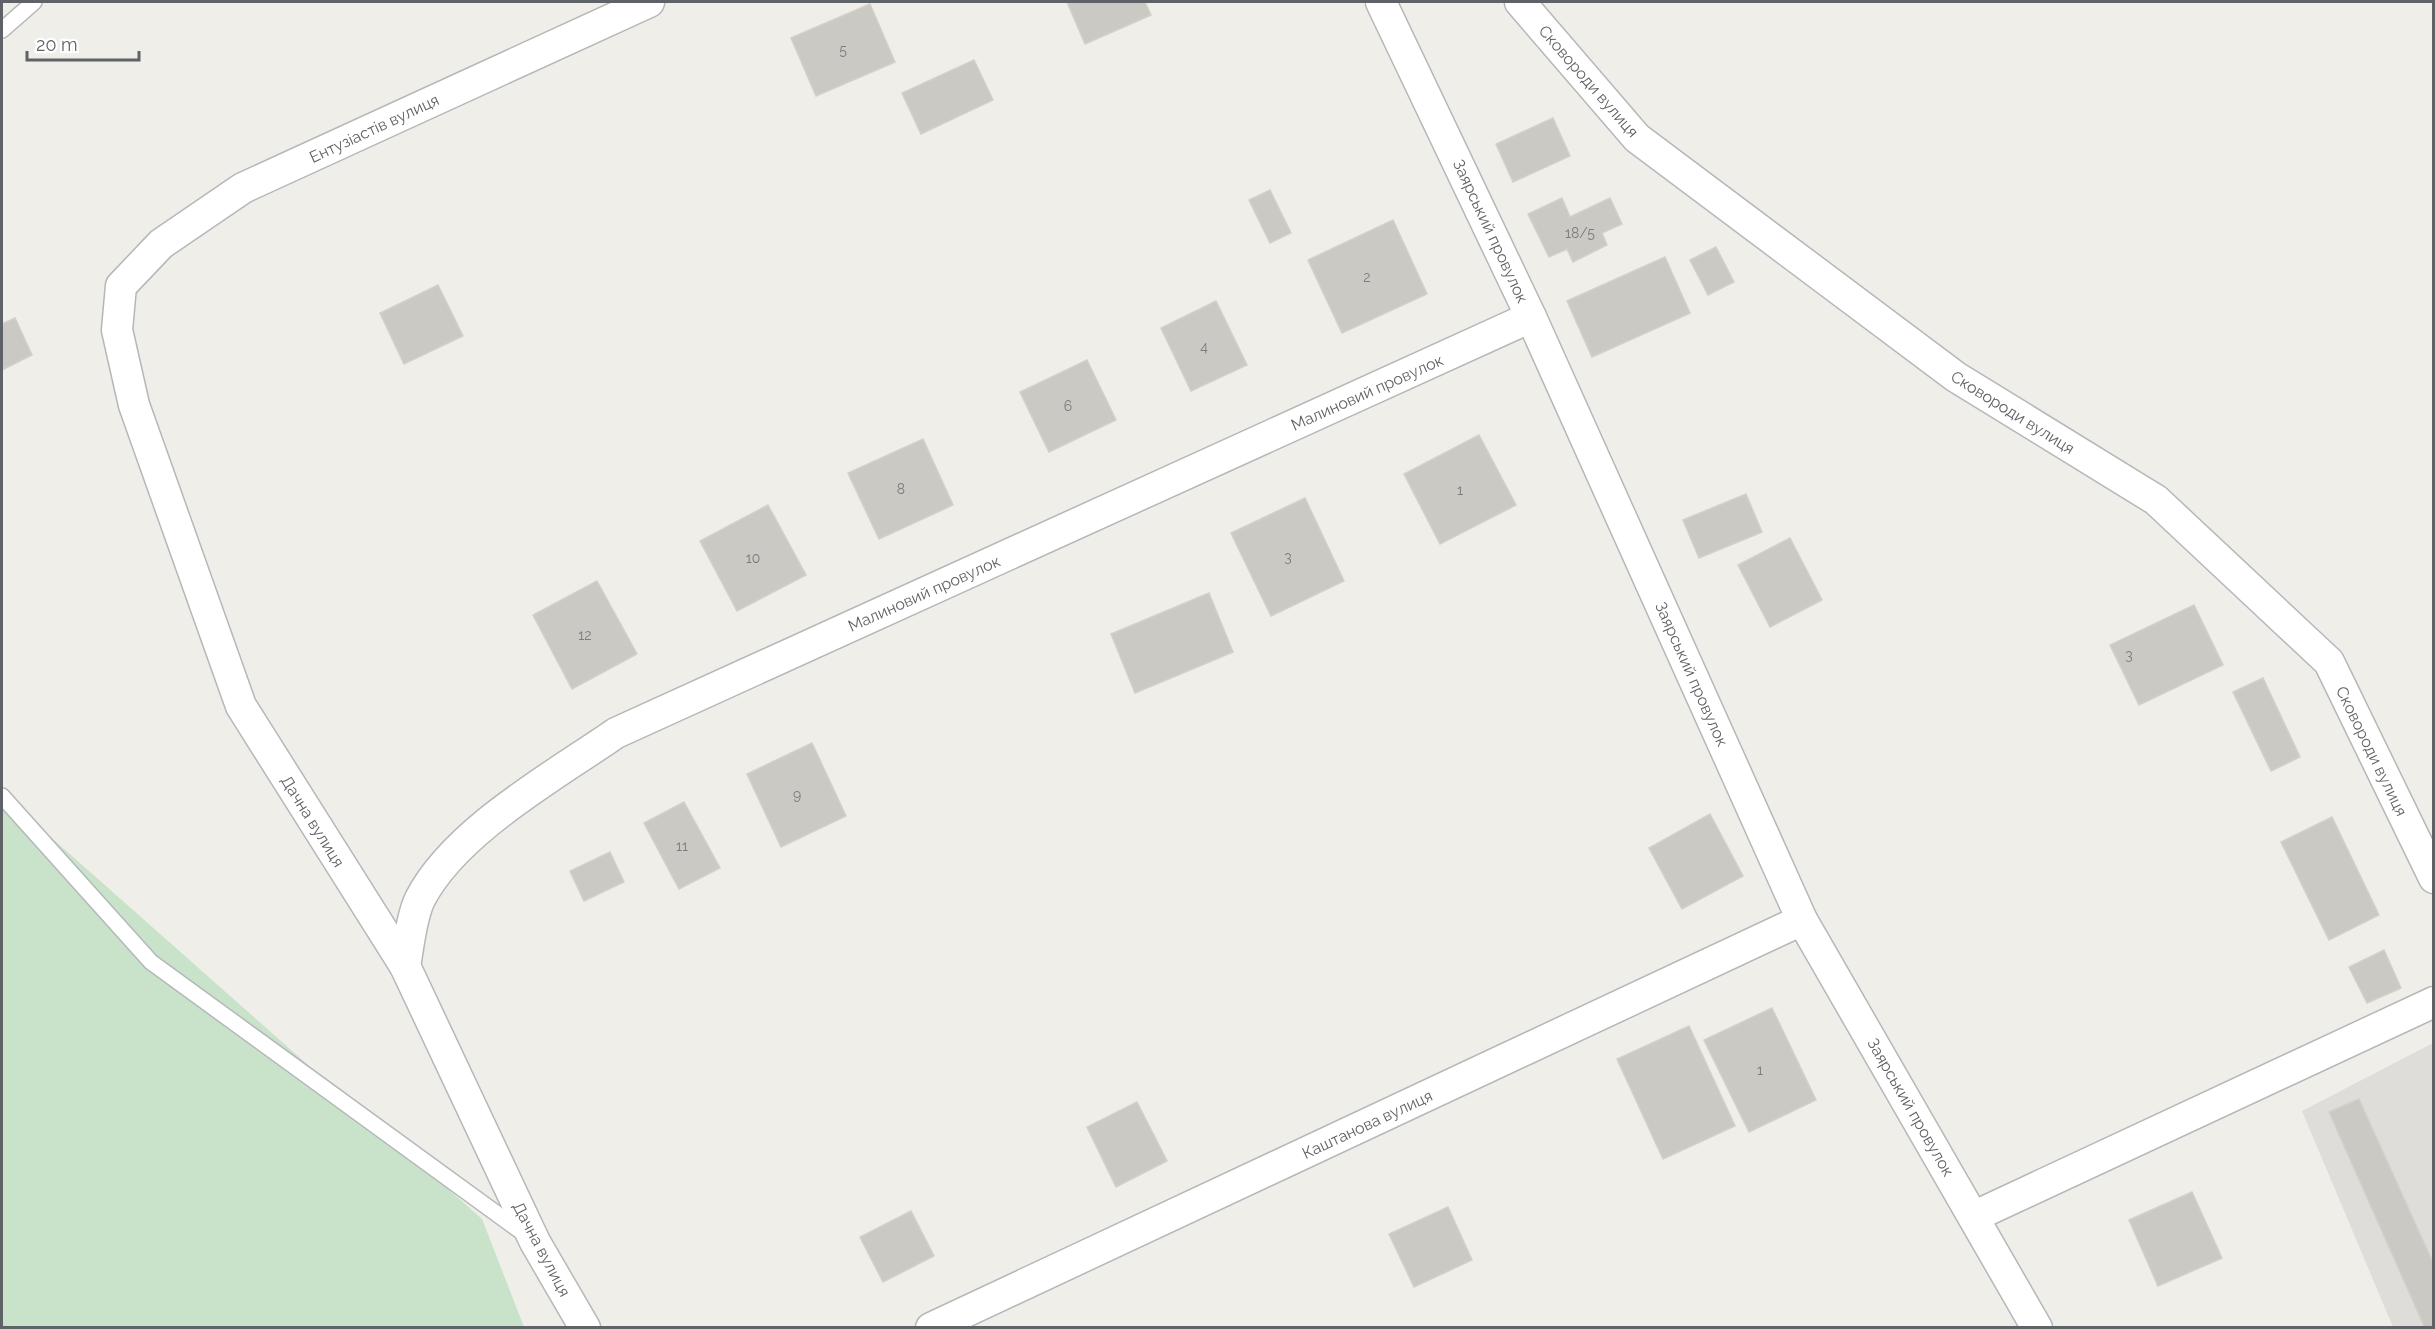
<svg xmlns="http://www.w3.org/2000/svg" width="2435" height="1329" font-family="Raleway,sans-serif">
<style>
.industrial{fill:#deddda}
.green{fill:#c8e3c9}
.building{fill:#cbc9c4;stroke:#d3d0c7;stroke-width:1.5}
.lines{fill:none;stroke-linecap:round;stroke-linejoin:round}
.service-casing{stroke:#b5b7ba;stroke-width:18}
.minor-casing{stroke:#b5b7ba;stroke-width:33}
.service{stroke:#fff;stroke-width:15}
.minor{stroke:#fff;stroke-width:30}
.labels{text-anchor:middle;stroke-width:4.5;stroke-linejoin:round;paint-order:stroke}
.number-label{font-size:14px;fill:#7a7c7e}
.street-label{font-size:16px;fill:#5f6266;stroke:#fff}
</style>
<rect width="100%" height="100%" fill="#efeee8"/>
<!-- industrial -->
<polygon class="industrial" points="2433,1043 2433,1327 2393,1327 2302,1111"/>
<!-- green -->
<polygon class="green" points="2,794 482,1219 524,1327 2,1327"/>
<!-- building -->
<g class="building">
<polygon points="1067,2 1145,2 1151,15 1085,44"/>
<polygon points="870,4 895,62 816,96 791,38"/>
<polygon points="974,60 993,100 921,134 902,93"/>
<polygon points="1553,118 1570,156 1513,182 1496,144"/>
<polygon points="1270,190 1291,233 1270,243 1249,200"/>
<polygon points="1562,198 1570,217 1610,198 1622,224 1602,233 1607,245 1573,262 1567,249 1549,257 1528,214"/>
<polygon points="1393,220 1427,294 1342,333 1308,260"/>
<polygon points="1716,247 1734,282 1708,295 1690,260"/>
<polygon points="1665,257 1690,313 1592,357 1567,301"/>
<polygon points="438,285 463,336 404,364 380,313"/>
<polygon points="1216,301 1247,365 1191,391 1161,328"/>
<polygon points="15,318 32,355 2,370 2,324"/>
<polygon points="1087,360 1116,420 1049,452 1020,392"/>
<polygon points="1479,435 1516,505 1440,544 1404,474"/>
<polygon points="923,439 953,505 879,539 848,473"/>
<polygon points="1746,494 1762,532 1699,558 1683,520"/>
<polygon points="1305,498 1344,581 1271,616 1231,533"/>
<polygon points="768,505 806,575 737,611 700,541"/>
<polygon points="1790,538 1822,600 1770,627 1738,565"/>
<polygon points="597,581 637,654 572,689 533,615"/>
<polygon points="1209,593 1233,652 1135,693 1111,634"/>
<polygon points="2194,605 2223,665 2139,705 2110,645"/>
<polygon points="2263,678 2300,757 2271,771 2233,692"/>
<polygon points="812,743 846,816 781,847 747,774"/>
<polygon points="684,802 720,868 679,889 644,823"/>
<polygon points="1710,814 1743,876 1682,909 1649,848"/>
<polygon points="2332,817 2379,915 2329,940 2281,842"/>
<polygon points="610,852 624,882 584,901 570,871"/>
<polygon points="2384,950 2401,988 2367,1003 2349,967"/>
<polygon points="1772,1008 1816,1100 1749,1132 1704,1040"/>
<polygon points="1689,1026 1735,1126 1663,1159 1617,1059"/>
<polygon points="2359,1099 2434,1265 2434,1328 2425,1328 2329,1112"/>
<polygon points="1137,1102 1167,1161 1116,1187 1087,1127"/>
<polygon points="2192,1192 2222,1258 2158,1286 2129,1220"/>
<polygon points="1448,1207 1472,1260 1414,1287 1389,1234"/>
<polygon points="911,1211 934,1256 883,1282 860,1237"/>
</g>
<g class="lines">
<defs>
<g id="service">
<polyline points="2,30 34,2"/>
<polyline points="2,796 151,962 526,1235"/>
</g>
<g id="minor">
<polyline points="1381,2 1531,317 1802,920 2037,1328"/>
<polyline points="1520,2 1637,138 1956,377 2156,500 2329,662 2434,878"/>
<path d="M 405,966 C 409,945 411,918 420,899 C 455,831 554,776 616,733 L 1531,317"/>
<polyline points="1975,1216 2434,1002"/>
<polyline points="585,1328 535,1242 405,966 241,706 134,405 117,330 121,286 161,244 243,188 649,2"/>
<polyline points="931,1328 1802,920"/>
</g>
</defs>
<!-- service casing -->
<use href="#service" class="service-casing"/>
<!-- minor casing -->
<use href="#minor" class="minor-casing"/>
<!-- service -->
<use href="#service" class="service"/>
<!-- minor -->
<use href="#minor" class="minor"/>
</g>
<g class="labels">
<!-- number labels -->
<g class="number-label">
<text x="843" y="55">5</text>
<text x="1580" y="238">18/5</text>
<text x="1367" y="282">2</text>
<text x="1204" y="352">4</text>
<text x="1068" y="411">6</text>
<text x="901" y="494">8</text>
<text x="1460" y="495">1</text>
<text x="1288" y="562">3</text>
<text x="753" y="563">10</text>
<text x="585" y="640">12</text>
<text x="2129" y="660">3</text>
<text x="797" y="800">9</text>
<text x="682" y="851">11</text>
<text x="1760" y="1075">1</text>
</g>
<!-- street labels -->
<g class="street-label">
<text transform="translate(1589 81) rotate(49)" y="6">Сковороди вулиця</text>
<text transform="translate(374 128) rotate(-25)" y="6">Ентузіастів вулиця</text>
<text transform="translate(1491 231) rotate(65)" y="6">Заярський провулок</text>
<text transform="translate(1367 392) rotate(-24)" y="6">Малиновий провулок</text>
<text transform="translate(2013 412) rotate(32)" y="6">Сковороди вулиця</text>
<text transform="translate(924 593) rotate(-24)" y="6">Малиновий провулок</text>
<text transform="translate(1692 674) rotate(66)" y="6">Заярський провулок</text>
<text transform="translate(2372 751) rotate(64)" y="6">Сковороди вулиця</text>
<text transform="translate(313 821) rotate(58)" y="6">Дачна вулиця</text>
<text transform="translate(1911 1107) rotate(60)" y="6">Заярський провулок</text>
<text transform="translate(1367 1124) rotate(-25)" y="6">Каштанова вулиця</text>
<text transform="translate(542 1249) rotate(62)" y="6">Дачна вулиця</text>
</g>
</g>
<!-- border -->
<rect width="2435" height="1329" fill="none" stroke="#5f6266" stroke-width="6"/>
<!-- scale -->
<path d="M27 51v9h112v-9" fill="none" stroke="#5f6266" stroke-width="3"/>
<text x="36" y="51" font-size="18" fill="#5f6266" stroke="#ffffff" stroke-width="4.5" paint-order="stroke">20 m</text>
</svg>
